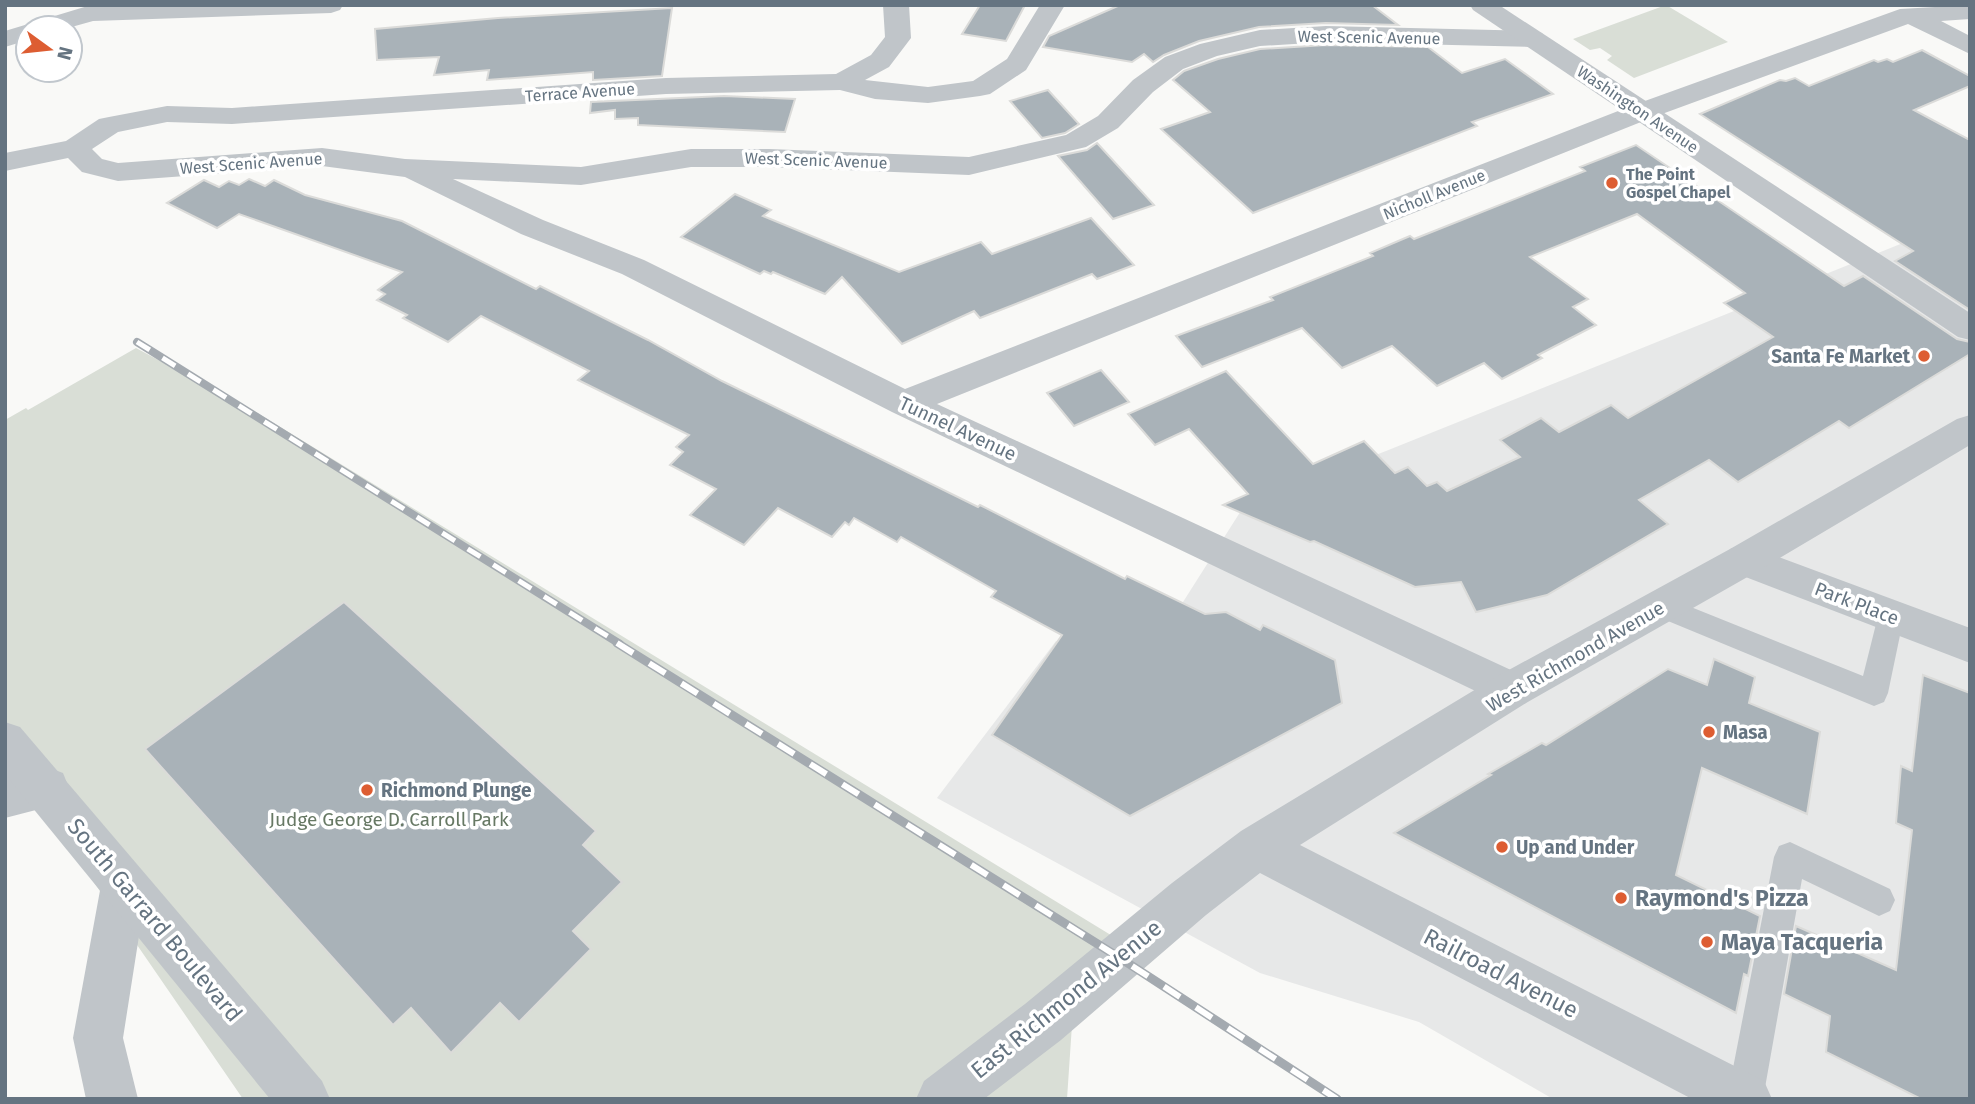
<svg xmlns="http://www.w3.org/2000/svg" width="1975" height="1104" font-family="'Fira Sans',sans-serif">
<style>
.built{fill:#e7e8e8}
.green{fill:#d9ded6}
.building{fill:#a9b2b8;stroke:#dbdbd9;stroke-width:2}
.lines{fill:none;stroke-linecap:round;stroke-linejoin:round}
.service{fill:#c0c5c9;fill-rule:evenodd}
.minor{fill:#c0c5c9;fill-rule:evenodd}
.tertiary{fill:#c0c5c9;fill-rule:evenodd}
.rail-far1-casing{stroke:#a4aab0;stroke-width:8}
.rail-casing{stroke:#a4aab0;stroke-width:9}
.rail-far1{stroke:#fff;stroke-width:5;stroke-dasharray:15;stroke-linecap:butt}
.rail{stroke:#fff;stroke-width:6;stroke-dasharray:19;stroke-linecap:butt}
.poi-dot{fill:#dd5d32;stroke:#fff;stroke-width:2.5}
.labels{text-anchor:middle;stroke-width:7;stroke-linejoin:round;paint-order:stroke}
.far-street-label{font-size:16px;fill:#657481;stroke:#fff}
.far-poi-label{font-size:16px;font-weight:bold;fill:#657481;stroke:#fff;text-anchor:start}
.poi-label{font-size:19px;font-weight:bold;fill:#657481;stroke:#fff;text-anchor:start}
.street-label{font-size:19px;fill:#657481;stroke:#fff}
.park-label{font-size:19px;fill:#677964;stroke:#fff}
.near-poi-label{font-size:23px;font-weight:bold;fill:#657481;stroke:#fff;text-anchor:start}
.near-street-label{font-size:23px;fill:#657481;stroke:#fff}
</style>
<rect width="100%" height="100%" fill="#f9f9f7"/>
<!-- built -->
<polygon class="built" points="1970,216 1970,1099 1553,1099 1419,1022 1260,973 937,798 1056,641 1136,676 1244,506 1386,451"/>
<!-- green -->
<g class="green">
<polygon points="1666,5 1728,42 1634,78 1607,60 1612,56 1600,48 1590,50 1573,39"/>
<polygon points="136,348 259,414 1132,948 1074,995 1067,1099 243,1099 5,753 5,420 26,408 28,410"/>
</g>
<!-- building -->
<g class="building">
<polygon points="980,5 1025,5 1006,41 962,34"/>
<polygon points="1120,5 1372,5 1398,25 1326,23 1259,27 1199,41 1164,55 1153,62 1144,54 1132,62 1043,47 1049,36"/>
<polygon points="672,8 662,76 593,80 593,72 487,80 489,70 434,75 439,57 377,60 375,29 498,18"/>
<polygon points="1326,45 1428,47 1462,73 1505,59 1553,94 1472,122 1477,126 1253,213 1161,129 1210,112 1173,80 1184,71 1218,59 1260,49"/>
<polygon points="1922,50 1970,76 1970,86 1914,110 1970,140 1970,310 1895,261 1913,251 1700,114 1780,80 1786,81 1795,78 1809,86 1874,60 1878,62 1887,59 1893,62"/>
<polygon points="1048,90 1079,124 1065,133 1042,138 1010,101"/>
<polygon points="724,96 795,99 785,132 638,125 638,118 615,119 615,110 590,113 591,102"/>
<polygon points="1097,143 1154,205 1113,219 1058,156 1087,150"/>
<polygon points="1636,145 1844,286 1863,276 1957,339 1970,342 1970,354 1849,428 1839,421 1738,482 1709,460 1639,500 1668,524 1547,595 1476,612 1461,582 1415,587 1314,541 1310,542 1223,505 1248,494 1189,429 1155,445 1128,414 1226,371 1313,464 1364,441 1395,473 1408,467 1427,486 1437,482 1447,491 1520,457 1500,440 1541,418 1559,432 1611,405 1628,418 1773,337 1724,303 1745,293 1637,214 1530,257 1588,299 1573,307 1596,325 1538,355 1542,358 1502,379 1484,363 1437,386 1392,346 1342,368 1302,328 1202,367 1176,336 1273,300 1270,297 1373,256 1370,253 1410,236 1414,239 1585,171 1580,167"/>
<polygon points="249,179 265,186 274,180 305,195 402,221 536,289 540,286 648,340 722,381 978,507 980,505 1125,579 1127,576 1205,614 1226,612 1260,630 1263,625 1335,660 1342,703 1130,816 992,735 1062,635 991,597 996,591 901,537 897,542 854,518 849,525 845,522 832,537 778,508 744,545 690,515 716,489 670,465 683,452 676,447 689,435 578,380 589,371 481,316 448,342 403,318 407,315 377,300 385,294 378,290 402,272 239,214 217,228 167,203 204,180 219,187 229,181 239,185"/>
<polygon points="735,194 771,210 763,216 899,272 981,242 992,254 1091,218 1134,265 1097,279 1092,274 980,318 974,311 902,344 842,277 825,294 773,272 771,274 764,271 760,274 681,237"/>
<polygon points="1101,370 1129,402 1074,426 1047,393"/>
<polygon points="344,602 596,831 583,845 622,882 573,931 591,949 519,1022 500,1003 451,1053 411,1008 393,1025 145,749"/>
<polygon points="1714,659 1755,677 1749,703 1820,732 1807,814 1702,768 1676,875 1760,916 1748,976 1744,974 1736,1013 1394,833 1491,775 1488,774 1542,743 1546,745 1668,669 1707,685"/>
<polygon points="1923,675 1970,693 1970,1099 1921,1099 1826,1052 1830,1016 1784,994 1796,926 1896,970 1912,830 1896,823 1901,766 1912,771"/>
</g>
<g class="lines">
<!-- service -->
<g class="service">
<polygon points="1661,595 1863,676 1880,608 1890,605 1900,608 1904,616 1888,693 1884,702 1874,706 1651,614 1647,606 1651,598"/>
<polygon points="1790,842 1890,889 1895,900 1890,911 1879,916 1802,879 1763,1099 1727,1099 1774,857 1779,846"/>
</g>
<!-- minor -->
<g class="minor">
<polygon points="91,5 343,5 340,10 331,13 93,21 68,28 28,28 28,40 5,47 5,31"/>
<polygon points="883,5 909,5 911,38 889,67 865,80 928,87 973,81 1007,59 1040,5 1065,5 1026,70 990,94 980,96 928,103 875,99 840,90 666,94 232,124 167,122 118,132 92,149 102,159 118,163 322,148 405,159 581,167 691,149 769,149 969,157 1066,135 1098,116 1133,80 1165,57 1200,44 1260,30 1326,26 1533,31 1542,33 1546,39 1542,45 1533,47 1326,42 1260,46 1217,56 1183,69 1153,92 1118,128 1086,147 969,175 769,167 691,167 581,185 453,179 543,220 644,260 905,389 1631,106 1900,9 1970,5 1970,19 1941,21 1970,36 1970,54 1908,24 1651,118 937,404 1526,677 1532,690 1526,703 1511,708 892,412 622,274 521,234 405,177 322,166 118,181 82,172 68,158 5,171 5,153 66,141 99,119 109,117 167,106 232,108 666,78 836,74 871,55 885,37"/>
<polygon points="1744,544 1970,628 1970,663 1730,571 1725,560 1730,549"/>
<polygon points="47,767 63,773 69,788 63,803 5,818 5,776"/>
<polygon points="124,862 140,869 147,885 123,1038 138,1099 86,1099 73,1038 101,885 108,869"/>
</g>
<!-- tertiary -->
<g class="tertiary">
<polygon points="1470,5 1499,5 1970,313 1970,340 1958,337 1473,10"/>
<polygon points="1970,415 1970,445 1758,571 1526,703 1300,845 1764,1081 1772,1099 1692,1099 1260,873 1206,915 1061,1040 984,1099 916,1099 924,1081 1025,1004 1172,883 1241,831 1496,677 1730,549 1957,419"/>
<polygon points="5,722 20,727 322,1081 330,1099 270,1099 5,774"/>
</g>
<defs>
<polyline id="rail-far1" points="137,342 620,644"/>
<polyline id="rail" points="617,643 1120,958 1337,1099"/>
</defs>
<!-- rail-far1 casing -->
<use href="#rail-far1" class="rail-far1-casing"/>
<!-- rail casing -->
<use href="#rail" class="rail-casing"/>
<!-- rail-far1 -->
<use href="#rail-far1" class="rail-far1"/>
<!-- rail -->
<use href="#rail" class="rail"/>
</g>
<!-- markers -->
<g class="poi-dot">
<circle cx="1612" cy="183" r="7"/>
<circle cx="1924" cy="356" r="7"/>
<circle cx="1709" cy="732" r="7"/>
<circle cx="367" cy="790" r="7"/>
<circle cx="1502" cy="847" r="7"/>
<circle cx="1621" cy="898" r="7"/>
<circle cx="1707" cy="942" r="7"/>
</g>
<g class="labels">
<!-- far-street labels -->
<g class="far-street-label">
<text transform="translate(1369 37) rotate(1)" y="6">West Scenic Avenue</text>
<text transform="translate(580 92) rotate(-4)" y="6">Terrace Avenue</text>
<text transform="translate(1638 109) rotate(34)" y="6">Washington Avenue</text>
<text transform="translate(816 160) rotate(2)" y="6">West Scenic Avenue</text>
<text transform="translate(251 163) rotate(-4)" y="6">West Scenic Avenue</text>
<text transform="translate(1434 194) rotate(-22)" y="6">Nicholl Avenue</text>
</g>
<!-- far-poi labels -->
<g class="far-poi-label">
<text x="1626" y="180">The Point<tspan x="1626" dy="18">Gospel Chapel</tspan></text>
</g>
<!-- poi labels -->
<g class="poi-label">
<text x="1910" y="363" text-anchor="end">Santa Fe Market</text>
<text x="1723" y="739">Masa</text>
<text x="381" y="797">Richmond Plunge</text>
<text x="1516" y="854">Up and Under</text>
</g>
<!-- street labels -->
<g class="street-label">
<text transform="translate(958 428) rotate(25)" y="7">Tunnel Avenue</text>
<text transform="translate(1857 603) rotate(21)" y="7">Park Place</text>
<text transform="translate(1575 656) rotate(-30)" y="7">West Richmond Avenue</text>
</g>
<!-- park labels -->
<g class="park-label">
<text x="389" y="826">Judge George D. Carroll Park</text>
</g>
<!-- near-poi labels -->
<g class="near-poi-label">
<text x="1635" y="906">Raymond's Pizza</text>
<text x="1721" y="950">Maya Tacqueria</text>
</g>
<!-- near-street labels -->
<g class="near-street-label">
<text transform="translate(155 920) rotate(50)" y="8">South Garrard Boulevard</text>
<text transform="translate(1501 973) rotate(27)" y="8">Railroad Avenue</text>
<text transform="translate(1066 999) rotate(-39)" y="8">East Richmond Avenue</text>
</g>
</g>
<!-- border -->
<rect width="1975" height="1104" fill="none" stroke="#657481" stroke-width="14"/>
<!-- north arrow -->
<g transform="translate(49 49) rotate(105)"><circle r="33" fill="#ffffff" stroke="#c1c7cd" stroke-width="2"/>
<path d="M0-5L12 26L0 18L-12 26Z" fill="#dd5d32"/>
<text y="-10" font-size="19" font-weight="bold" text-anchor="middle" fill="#657481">N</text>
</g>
</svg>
